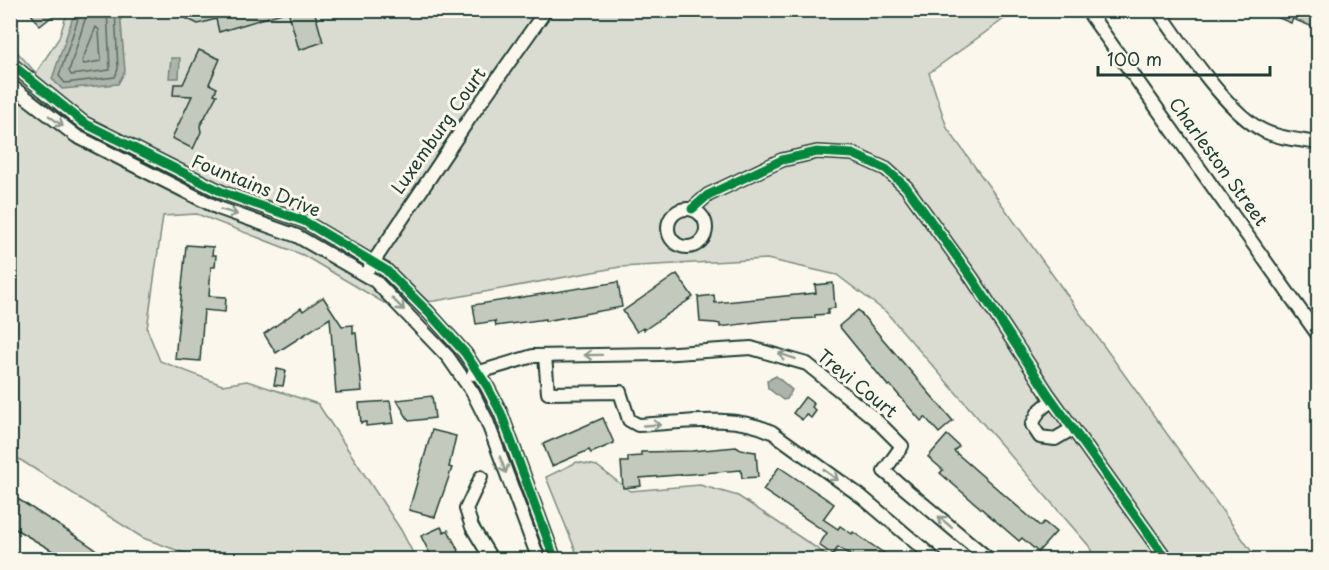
<svg xmlns="http://www.w3.org/2000/svg" width="1329" height="570" font-family="'Playpen Sans',sans-serif">
<style>
.green{fill:#dbdcd1;stroke:#7d8c82;stroke-width:1.5}
.water{fill:#adb4aa;stroke:#74847b;stroke-width:1.5}
.lines{fill:none;stroke-linecap:round;stroke-linejoin:round}
.shore{stroke:#586d63;stroke-width:1.5}
.building{fill:#c4c9be;stroke:#1f3d34;stroke-width:1.5}
.minor-casing{stroke:#1f3d34;stroke-width:16}
.minor{stroke:#fbf7ec;stroke-width:12}
.cycleway-casing{stroke:#fbf7ec;stroke-width:13}
.cycleway{stroke:#00873e;stroke-width:9}
.oneway{stroke:#8d9a90}
.labels{text-anchor:middle;stroke-width:6;stroke-linejoin:round;paint-order:stroke}
.street-label{font-size:18px;fill:#1f3d34;stroke:#fbf7ec}
</style>
<rect width="100%" height="100%" fill="#fbf7ec"/>
<filter id="ink" filterUnits="userSpaceOnUse"><feTurbulence type="fractalNoise" baseFrequency=".0167" numOctaves="2"/><feDisplacementMap in="SourceGraphic" scale="12" xChannelSelector="R" yChannelSelector="G"/><feConvolveMatrix kernelMatrix="1 2 1 2 8 2 1 2 1" color-interpolation-filters="sRGB"/></filter>
<g filter="url(#ink)">
<!-- green -->
<g class="green">
<polygon points="68,10 1015,11 929,73 947,128 1257,559 1095,559 1089,546 886,312 837,275 767,259 620,267 435,301 384,303 303,255 197,214 163,216 147,329 160,361 222,385 247,381 318,404 401,530 416,559 201,559 143,538 11,454 10,44 36,73 59,38"/>
<polygon points="577,462 597,466 630,491 700,485 738,496 833,559 579,559 546,477"/>
</g>
<!-- water -->
<g class="water">
<polygon points="75,11 120,11 125,71 118,84 62,89 52,79"/>
<polygon points="171,58 180,58 179,78 169,78"/>
<polygon points="776,376 792,390 787,399 783,400 768,388 767,381"/>
</g>
<g class="lines">
<!-- shore -->
<g class="shore">
<polyline points="81,10 59,76 65,83 115,77 118,69 115,10"/>
<polyline points="88,10 69,71 71,75 110,70 107,10"/>
<polygon points="96,27 99,30 101,61 84,64 82,61"/>
</g>
</g>
<!-- building -->
<g class="building">
<polygon points="28,10 60,10 40,26"/>
<polygon points="169,10 282,10 282,13 219,32 216,19 198,24"/>
<polygon points="288,10 314,10 323,42 299,50"/>
<polygon points="1260,10 1318,10 1318,29 1293,19 1291,23"/>
<polygon points="199,50 220,59 209,84 217,88 214,94 217,95 200,126 201,132 193,149 172,138 192,96 173,95 174,84 183,84"/>
<polygon points="186,245 213,247 212,255 216,255 215,267 211,267 209,296 226,297 225,312 204,310 200,361 175,359"/>
<polygon points="677,274 693,297 644,330 643,328 637,332 623,311"/>
<polygon points="618,282 622,307 545,321 545,319 496,326 495,321 476,324 473,305"/>
<polygon points="833,283 835,308 828,309 828,314 815,315 815,318 764,321 720,327 720,324 715,323 700,322 698,297 714,295 715,303 816,293 815,285"/>
<polygon points="323,297 342,326 353,325 353,333 356,333 362,391 336,393 330,318 276,353 264,334 301,308 303,311"/>
<polygon points="858,310 953,421 939,433 925,417 921,421 890,385 888,386 839,326"/>
<polygon points="277,369 286,371 283,386 274,385"/>
<polygon points="432,396 435,418 409,421 397,400"/>
<polygon points="805,397 814,404 812,407 816,411 811,418 806,414 802,420 793,413"/>
<polygon points="390,401 394,423 366,426 366,422 361,423 359,403"/>
<polygon points="603,418 614,443 591,453 589,450 552,466 543,444"/>
<polygon points="432,430 456,436 449,467 452,468 435,517 409,510"/>
<polygon points="947,435 959,446 954,451 1040,526 1044,522 1056,532 1038,552 1022,538 1019,541 940,473 943,470 928,457"/>
<polygon points="736,447 741,450 756,452 758,477 742,478 741,470 640,478 641,486 623,488 621,462 628,462 628,457 641,456 641,452 692,451"/>
<polygon points="779,467 834,504 823,519 838,529 840,526 852,534 853,532 894,560 857,560 838,547 833,555 819,545 827,533 763,490"/>
<polygon points="10,494 80,539 111,560 68,560 17,530 10,525"/>
<polygon points="441,527 444,532 448,530 463,560 433,560 421,536"/>
</g>
<g class="lines">
<defs>
<g id="minor">
<polyline points="1087,10 1318,335"/>
<path d="M 1158,10 C 1183,45 1227,113 1264,131 C 1280,139 1302,140 1318,143"/>
<polyline points="10,63 84,123 224,193 304,221 386,270 429,313 465,353 487,386 501,413 555,560"/>
<polyline points="10,85 76,136 218,208 297,236 375,281 448,357 473,393 487,421 539,560"/>
<polyline points="692,209 708,195 782,160 817,152 853,154 886,169 906,187 972,278 1048,394 1167,560"/>
<circle cx="687" cy="228" r="19"/>
<polyline points="370,267 469,119 546,10"/>
<path d="M 545,356 L 548,393 L 620,392 L 629,420 L 638,425 C 681,423 732,413 772,432 L 862,497 L 936,560"/>
<polyline points="473,374 533,356 660,354 751,348 807,364 875,419 902,446 884,471 990,560"/>
<polyline points="1052,400 1039,411 1032,425 1040,437 1055,439 1072,429"/>
<polyline points="481,477 466,509 472,527 492,560"/>
<polyline points="703,560 711,560"/>
</g>
</defs>
<!-- minor casing -->
<use href="#minor" class="minor-casing"/>
<!-- minor -->
<use href="#minor" class="minor"/>
<defs>
<g id="cycleway">
<polyline points="10,63 84,123 224,193 304,221 386,270 429,313 465,353 487,386 501,413 555,560"/>
<polyline points="692,209 708,195 782,160 817,152 853,154 886,169 906,187 972,278 1048,394 1167,560"/>
</g>
</defs>
<!-- cycleway casing -->
<use href="#cycleway" class="cycleway-casing"/>
<!-- cycleway -->
<use href="#cycleway" class="cycleway"/>
</g>
<!-- one-way arrows -->
<defs><path id="oneway-shaft" d="M-6 0H5M1.5-3L5.5 0L1.5 3" fill="none" stroke-width="1.6" stroke-linecap="round" stroke-linejoin="round" transform="scale(1.5)"/></defs>
<g class="oneway">
<use href="#oneway-shaft" transform="translate(56 121) rotate(37)"/>
<use href="#oneway-shaft" transform="translate(229 212) rotate(17)"/>
<use href="#oneway-shaft" transform="translate(398 304) rotate(45)"/>
<use href="#oneway-shaft" transform="translate(593 355) rotate(179)"/>
<use href="#oneway-shaft" transform="translate(787 356) rotate(-162)"/>
<use href="#oneway-shaft" transform="translate(652 425) rotate(-3)"/>
<use href="#oneway-shaft" transform="translate(503 465) rotate(70)"/>
<use href="#oneway-shaft" transform="translate(831 475) rotate(36)"/>
<use href="#oneway-shaft" transform="translate(945 522) rotate(-140)"/>
</g>
</g>
<g class="labels">
<!-- street labels -->
<g class="street-label">
<text transform="translate(439 131) rotate(-55)" y="6">Luxemburg Court</text>
<text transform="translate(1218 162) rotate(54)" y="6">Charleston Street</text>
<text transform="translate(256 186) rotate(22)" y="6">Fountains Drive</text>
<text transform="translate(857 384) rotate(39)" y="6">Trevi Court</text>
</g>
</g>
<!-- margin -->
<rect width="1329" height="570" fill="none" stroke="#fbf7ec" stroke-width="36"/>
<rect x="18" y="18" width="1293" height="534" fill="none" stroke="#1f3d34" stroke-width="2" filter="url(#ink)"/>
<!-- scale -->
<path d="M1098 66v9h172v-9" fill="none" stroke="#1f3d34" stroke-width="3"/>
<text x="1107" y="66" font-size="18" fill="#1f3d34" stroke="#fbf7ec" stroke-width="4.5" paint-order="stroke">100 m</text>
</svg>
